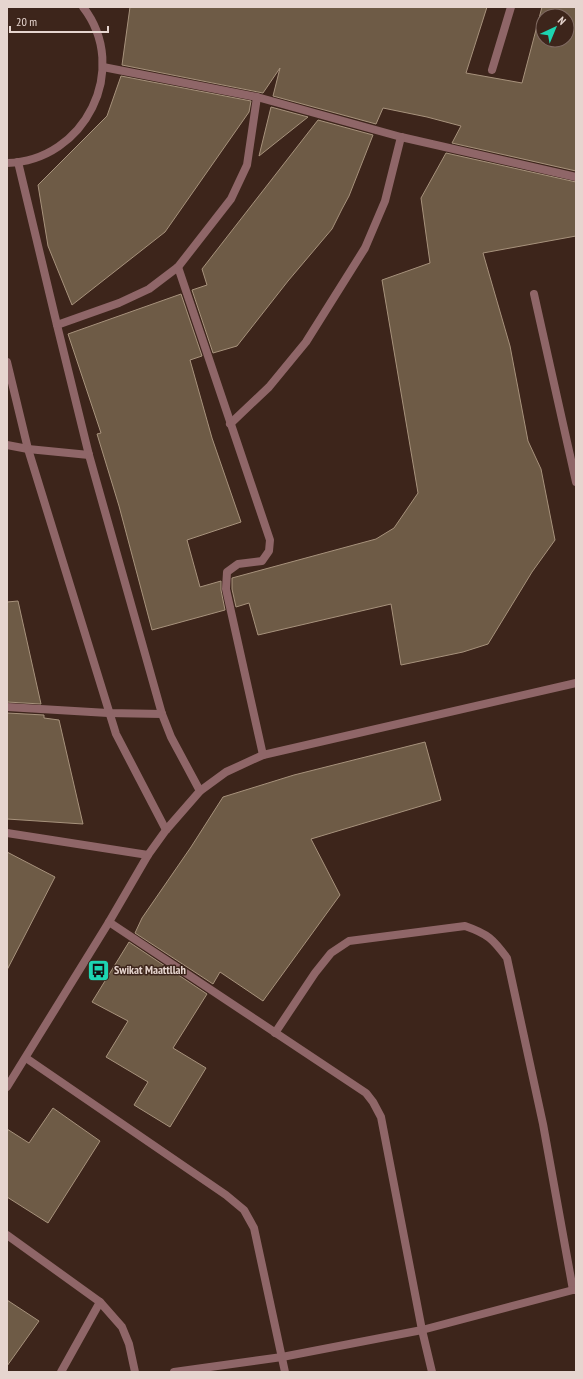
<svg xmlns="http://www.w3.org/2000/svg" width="583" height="1379" font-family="'PT Sans Narrow',sans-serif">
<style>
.building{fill:#6e5b46;stroke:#a7927c;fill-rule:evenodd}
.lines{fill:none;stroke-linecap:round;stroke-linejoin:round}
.minor{stroke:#8f6668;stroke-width:8}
.labels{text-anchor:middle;stroke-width:3;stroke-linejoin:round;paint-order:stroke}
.poi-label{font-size:12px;font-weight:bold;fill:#e6d5cf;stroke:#3d251b;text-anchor:start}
</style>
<rect width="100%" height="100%" fill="#3d251b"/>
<!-- building -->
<g class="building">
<path d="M 130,7 L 487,7 L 466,73 L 522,83 L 542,7 L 576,7 L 576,171 L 452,143 L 461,126 L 427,117 L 383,108 L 376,124 L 273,96 L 280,68 L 263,93 L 122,65 ZM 543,16 L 567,16 L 567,40 L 543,40 Z"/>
<polygon points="121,76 251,101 249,112 165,232 72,305 48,246 38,185 107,116"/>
<polygon points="271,107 308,117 259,156"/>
<polygon points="318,120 373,135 349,196 342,209 332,229 288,281 237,346 213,353 192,290 207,285 202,269"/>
<polygon points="446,153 576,182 576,236 483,253 510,346 528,441 541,469 555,540 532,572 488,644 463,652 401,665 391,604 258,635 249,603 236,607 232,589 232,578 376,539 394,528 418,493 382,280 430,263 421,198"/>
<polygon points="181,294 202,356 190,360 212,438 241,522 187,540 200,587 221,581 221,590 225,610 152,630 119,506 97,434 101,433 68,334"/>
<polygon points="18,601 41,704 7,702 7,602"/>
<polygon points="7,713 44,715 44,718 59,720 83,824 7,819"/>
<polygon points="425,742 441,800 311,839 340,895 263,1001 220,972 213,984 135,933 142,918 191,847 223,797 294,775"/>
<polygon points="7,852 55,877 7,970"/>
<polygon points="129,942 207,994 173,1048 206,1068 170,1127 134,1105 148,1082 106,1057 128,1021 92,1002"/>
<polygon points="53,1108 100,1141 48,1223 7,1197 7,1129 29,1143"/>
<polygon points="7,1300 39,1321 7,1366"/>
</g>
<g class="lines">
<!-- minor -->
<g class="minor">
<polyline points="103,67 257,97 401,137 576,177"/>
<polyline points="492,70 511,7"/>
<polyline points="18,162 57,325 89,455 162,714 171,737 200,791"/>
<path d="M 7,163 C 85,161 131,69 83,7"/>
<polyline points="178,267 270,540 269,551 262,561 238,564 227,572 226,589 263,755"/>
<polyline points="534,294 576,482"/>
<polyline points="57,325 119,303 149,289 178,267 231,199 247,165 257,97"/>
<polyline points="7,362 28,449 116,734 166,830"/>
<polyline points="230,424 269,387 306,342 365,248 385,201 401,137"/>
<polyline points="7,445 28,449 89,455"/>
<polyline points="7,707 108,713 162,714"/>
<polyline points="7,833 148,855"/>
<polyline points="109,922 366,1093 373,1102 381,1117 422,1330 432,1372"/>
<path d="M 275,1033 L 315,973 L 331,953 L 349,941 L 465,926 C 488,934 493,939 507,958 L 543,1124 L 573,1290 L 576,1290"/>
<polyline points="26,1058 226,1195 244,1210 254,1228 285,1372"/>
<polyline points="7,1087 109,922 148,855 166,830 200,791 226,772 263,755 576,683"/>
<polyline points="7,1235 100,1302 61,1372"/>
<polyline points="100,1302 122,1327 129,1344 135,1372"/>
<polyline points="174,1372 282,1357 422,1330 573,1290"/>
</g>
</g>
<!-- icons -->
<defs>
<symbol id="bus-square" viewBox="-11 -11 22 22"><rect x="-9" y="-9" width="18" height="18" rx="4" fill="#1dd5b1" stroke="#3d251b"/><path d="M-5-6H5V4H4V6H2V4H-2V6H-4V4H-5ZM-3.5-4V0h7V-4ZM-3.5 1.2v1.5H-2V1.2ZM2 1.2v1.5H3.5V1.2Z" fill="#111"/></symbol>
</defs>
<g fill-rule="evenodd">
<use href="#bus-square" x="86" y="958" width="25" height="25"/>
</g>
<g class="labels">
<!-- poi labels -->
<g class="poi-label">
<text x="114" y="974">Swikat Maattllah</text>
</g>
</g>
<!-- border -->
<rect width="583" height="1379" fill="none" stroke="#e6d5cf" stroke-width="16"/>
<!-- north arrow -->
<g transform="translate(555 28) rotate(44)"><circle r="19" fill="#3d251b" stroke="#816b63"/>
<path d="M0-3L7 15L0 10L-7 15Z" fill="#1dd5b1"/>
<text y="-6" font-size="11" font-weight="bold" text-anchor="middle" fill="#e6d5cf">N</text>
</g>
<!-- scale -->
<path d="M10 26v6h98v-6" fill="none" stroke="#e6d5cf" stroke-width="2"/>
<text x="16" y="26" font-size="12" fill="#e6d5cf" stroke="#3d251b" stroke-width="3" paint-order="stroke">20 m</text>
</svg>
